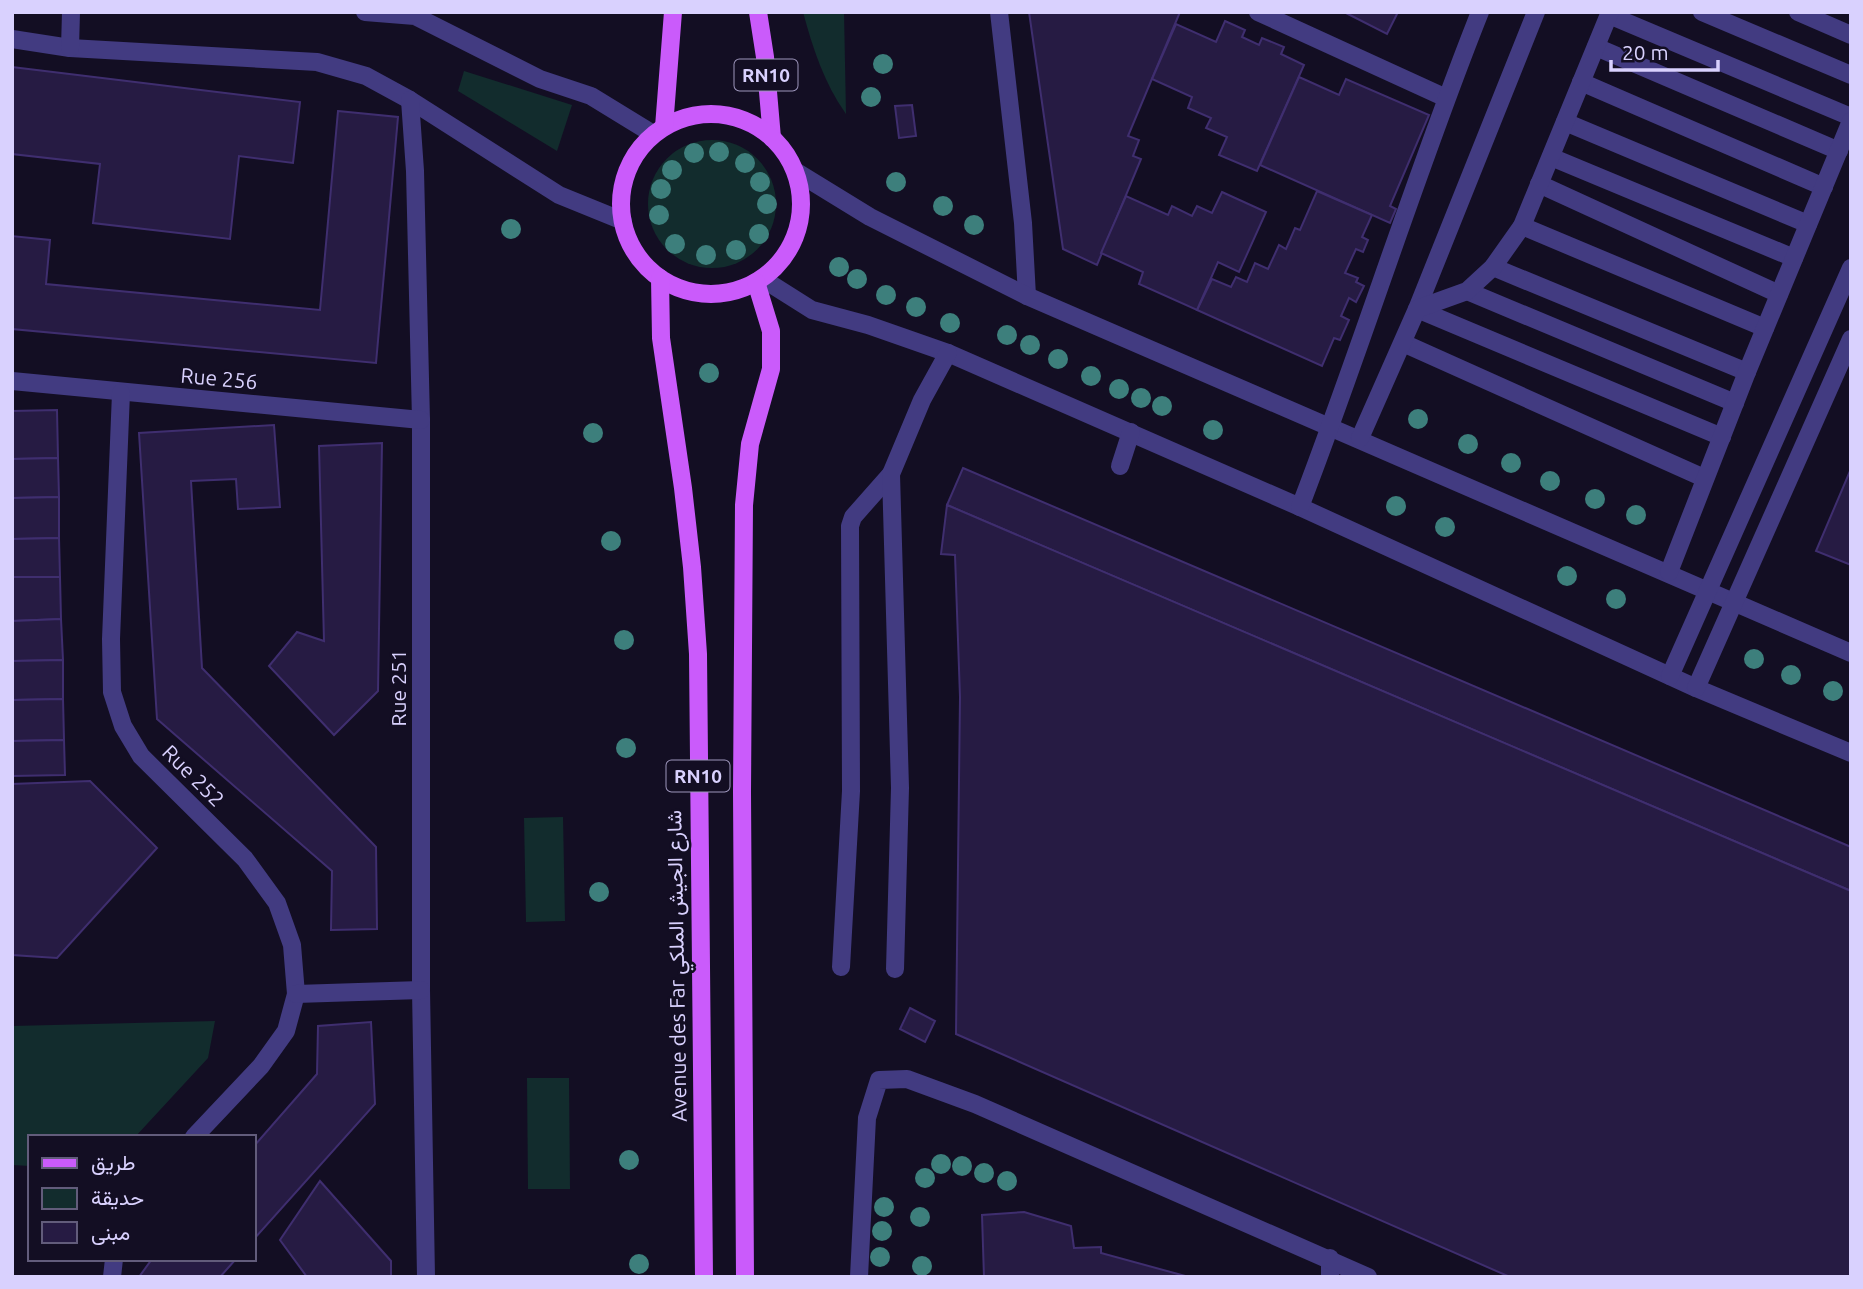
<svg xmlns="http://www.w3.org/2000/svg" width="1863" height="1289" font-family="Ubuntu,Vazirmatn,sans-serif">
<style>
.green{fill:#122c2d}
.building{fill:#261b43;stroke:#3f2e6f;stroke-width:2}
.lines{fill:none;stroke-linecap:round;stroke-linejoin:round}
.minor{stroke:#423b81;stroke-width:18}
.major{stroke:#ca5bfb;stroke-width:18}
.tree{fill:#3d7f7c}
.labels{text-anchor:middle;stroke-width:5;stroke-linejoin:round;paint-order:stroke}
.shield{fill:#130e23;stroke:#9e96bc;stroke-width:2}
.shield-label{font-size:19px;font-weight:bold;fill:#d9d1fe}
.street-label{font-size:21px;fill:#d9d1fe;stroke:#130e23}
</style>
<rect width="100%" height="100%" fill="#130e23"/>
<!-- green -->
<g class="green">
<path d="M 803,12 L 844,12 L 846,114 C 824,83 813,49 803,12 Z"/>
<polygon points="464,71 572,105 557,151 458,91"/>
<circle cx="712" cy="204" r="64"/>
<polygon points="563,817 565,921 526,922 524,818"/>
<polygon points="215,1021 208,1058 135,1137 30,1137 30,1166 12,1165 12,1026"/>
<polygon points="527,1078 569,1078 570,1189 528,1189"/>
</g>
<!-- building -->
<g class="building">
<polygon points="1029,12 1180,12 1128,136 1139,140 1133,156 1141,159 1097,265 1063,249"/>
<polygon points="1344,12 1398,12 1387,34"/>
<polygon points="1225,21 1245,30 1242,37 1259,45 1262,38 1284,47 1281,54 1304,65 1257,171 1219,155 1227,137 1206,128 1211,118 1188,108 1192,97 1152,79 1176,24 1216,42"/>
<polygon points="12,67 300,102 293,163 239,156 230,239 93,223 100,164 12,154"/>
<polygon points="1299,77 1339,95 1346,79 1429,115 1390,206 1396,209 1390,223 1260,165"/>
<polygon points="912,105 916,136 899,138 895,106"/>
<polygon points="338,111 398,117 376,363 12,329 12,236 50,240 46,284 320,310"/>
<polygon points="1317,191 1372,215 1362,237 1368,240 1363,252 1356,249 1345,273 1358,278 1356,282 1364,286 1356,302 1349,298 1341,316 1349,320 1340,340 1334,338 1322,366 1197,310 1212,279 1231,287 1236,277 1247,282 1255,263 1268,269 1279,245 1286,249 1295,228 1300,230"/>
<polygon points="1222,192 1266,212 1239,272 1218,262 1197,310 1139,284 1143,272 1101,253 1126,196 1168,215 1172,206 1192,216 1197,206 1212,213"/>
<polygon points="57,410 58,458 12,459 12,411"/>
<polygon points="274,425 280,507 238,509 236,479 191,481 202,668 376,847 377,929 331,930 332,871 157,719 139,433"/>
<polygon points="382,443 378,691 334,735 269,666 297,632 324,641 319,446"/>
<polygon points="58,458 59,497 12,498 12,459"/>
<polygon points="963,468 1851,847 1851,891 947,505"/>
<polygon points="1850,471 1851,471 1851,565 1816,551"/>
<polygon points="59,497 59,538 12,539 12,498"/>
<polygon points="947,505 1851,891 1851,1277 1510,1277 956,1034 960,697 955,555 941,554"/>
<polygon points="59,538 60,577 12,577 12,539"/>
<polygon points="12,577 60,577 61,619 12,621"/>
<polygon points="61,619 63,660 12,661 12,621"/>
<polygon points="63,660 63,699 12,700 12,661"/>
<polygon points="63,699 64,740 12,741 12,700"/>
<polygon points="64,740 65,775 12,776 12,741"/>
<polygon points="90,781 157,848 57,958 12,955 12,784"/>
<polygon points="910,1008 935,1021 925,1042 900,1029"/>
<polygon points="371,1022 375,1104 254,1239 254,1146 317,1074 318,1026"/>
<polygon points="320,1181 391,1261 391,1277 307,1277 280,1240"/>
<polygon points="1024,1212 1071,1226 1074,1248 1101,1247 1101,1253 1189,1277 984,1277 982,1215"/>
<polygon points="152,1259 236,1259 220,1277 139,1277"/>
</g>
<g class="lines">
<!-- minor -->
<g class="minor">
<polyline points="365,12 415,16 540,79 591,96 653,134"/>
<polyline points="999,12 1023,223 1027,296"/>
<polyline points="1258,12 1446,98"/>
<polyline points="1536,12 1417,309 1722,437"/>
<polyline points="1702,12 1851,75"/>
<polyline points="1798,12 1851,35"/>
<polyline points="1609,15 1851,117"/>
<polyline points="12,39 70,48 317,62 366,76 410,100 559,195 623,221"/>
<polyline points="1596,47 1839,151"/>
<polyline points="70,48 71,12"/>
<polyline points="1581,82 1824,187"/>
<polyline points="410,100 415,171 421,420 421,990 426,1277"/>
<polyline points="1565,122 1808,224"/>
<polyline points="1551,157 1794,258"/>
<polyline points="795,171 870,217 1027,296 1851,653"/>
<polyline points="1539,184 1779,294"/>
<polyline points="1522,226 1765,328"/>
<polyline points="1493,267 1747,372"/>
<polyline points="763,279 812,310 868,325 948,353 1300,507 1696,688 1851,753"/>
<polyline points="1467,291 1735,403"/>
<polyline points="1403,343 1704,478"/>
<polyline points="12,381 421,420"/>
<polyline points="121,393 111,639 112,692 123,726 141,756 245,859 277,903 292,945 296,994 286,1031 261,1066 194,1137"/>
<polyline points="1360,438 1417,309 1467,291 1493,267 1522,226 1610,12"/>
<polyline points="1120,466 1131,432"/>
<path d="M 1300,507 C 1363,343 1415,175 1480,12"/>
<polyline points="1669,572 1747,372 1851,121"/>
<polyline points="1670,676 1851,268"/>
<polyline points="1696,688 1851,339"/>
<polyline points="841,967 851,791 850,526 853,517 891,474"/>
<polyline points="895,969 900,788 891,474 922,400 948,353"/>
<polyline points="296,994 421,990"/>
<polyline points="1330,1258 1330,1277"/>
<polyline points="112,1277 114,1259"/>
<polyline points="859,1277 867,1118 879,1080 907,1079 975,1104 1368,1277"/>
</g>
<!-- major -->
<g class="major">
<polyline points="758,12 765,57 772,138"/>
<circle cx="711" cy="204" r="90"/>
<polyline points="664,127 673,12"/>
<polyline points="660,278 661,338 683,488 692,567 698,654 704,1277"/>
<polyline points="745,1277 742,792 744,505 750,444 771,369 771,331 756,282"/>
</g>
</g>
<!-- trees -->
<g class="tree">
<circle cx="883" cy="64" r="10"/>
<circle cx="871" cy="97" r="10"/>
<circle cx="719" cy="152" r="10"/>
<circle cx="694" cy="153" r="10"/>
<circle cx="745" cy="163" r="10"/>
<circle cx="672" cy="170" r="10"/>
<circle cx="760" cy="182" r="10"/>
<circle cx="896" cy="182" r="10"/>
<circle cx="661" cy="189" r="10"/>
<circle cx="767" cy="204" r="10"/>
<circle cx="943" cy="206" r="10"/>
<circle cx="659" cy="215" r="10"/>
<circle cx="974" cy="225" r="10"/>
<circle cx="511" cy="229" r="10"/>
<circle cx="759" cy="234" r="10"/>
<circle cx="675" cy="244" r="10"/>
<circle cx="736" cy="250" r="10"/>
<circle cx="706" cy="255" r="10"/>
<circle cx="839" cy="267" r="10"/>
<circle cx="857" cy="279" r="10"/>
<circle cx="886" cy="295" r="10"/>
<circle cx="916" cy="307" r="10"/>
<circle cx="950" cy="323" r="10"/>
<circle cx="1007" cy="335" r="10"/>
<circle cx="1030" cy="345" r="10"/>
<circle cx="1058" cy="359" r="10"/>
<circle cx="709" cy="373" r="10"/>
<circle cx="1091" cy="376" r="10"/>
<circle cx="1119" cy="389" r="10"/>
<circle cx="1141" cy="398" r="10"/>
<circle cx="1162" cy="406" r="10"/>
<circle cx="1418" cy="419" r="10"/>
<circle cx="1213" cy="430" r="10"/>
<circle cx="593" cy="433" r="10"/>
<circle cx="1468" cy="444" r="10"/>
<circle cx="1511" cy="463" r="10"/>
<circle cx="1550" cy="481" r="10"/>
<circle cx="1595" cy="499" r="10"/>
<circle cx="1396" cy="506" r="10"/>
<circle cx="1636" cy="515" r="10"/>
<circle cx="1445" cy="527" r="10"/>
<circle cx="611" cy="541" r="10"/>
<circle cx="1567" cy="576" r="10"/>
<circle cx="1616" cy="599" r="10"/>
<circle cx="624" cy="640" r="10"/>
<circle cx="1754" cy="659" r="10"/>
<circle cx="1791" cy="675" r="10"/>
<circle cx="1833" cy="691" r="10"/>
<circle cx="626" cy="748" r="10"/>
<circle cx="599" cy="892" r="10"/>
<circle cx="629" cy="1160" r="10"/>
<circle cx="941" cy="1164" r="10"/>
<circle cx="962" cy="1166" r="10"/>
<circle cx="984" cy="1173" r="10"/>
<circle cx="925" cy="1178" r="10"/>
<circle cx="1007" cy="1181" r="10"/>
<circle cx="884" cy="1207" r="10"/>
<circle cx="920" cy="1217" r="10"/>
<circle cx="882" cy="1231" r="10"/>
<circle cx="880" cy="1257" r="10"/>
<circle cx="639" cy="1264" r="10"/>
<circle cx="922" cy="1266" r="10"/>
</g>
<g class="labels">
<!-- shield labels -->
<g class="shield">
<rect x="734.5" y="59.5" width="63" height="31" rx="5"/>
<rect x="666.5" y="760.5" width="63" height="31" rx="5"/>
</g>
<g class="shield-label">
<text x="766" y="82">RN10</text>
<text x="698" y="783">RN10</text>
</g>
<!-- street labels -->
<g class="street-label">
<text transform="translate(219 379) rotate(5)" y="7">Rue 256</text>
<text transform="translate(399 688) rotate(-90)" y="7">Rue 251</text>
<text transform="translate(193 776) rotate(45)" y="7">Rue 252</text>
<text transform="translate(677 966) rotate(-91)" y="7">Avenue des Far شارع الجيش الملكي</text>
</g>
</g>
<!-- border -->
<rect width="1863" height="1289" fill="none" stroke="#d9d1fe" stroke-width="28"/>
<!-- legend -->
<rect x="28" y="1135" width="228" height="126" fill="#130e23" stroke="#625c7b" stroke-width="2"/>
<rect x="42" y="1158" width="35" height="10" fill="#ca5bfb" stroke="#625c7b" stroke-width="2"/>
<text x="91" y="1170" font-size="21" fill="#d9d1fe">طريق</text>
<rect x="42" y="1188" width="35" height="21" fill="#122c2d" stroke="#625c7b" stroke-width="2"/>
<text x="91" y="1205" font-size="21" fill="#d9d1fe">حديقة</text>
<rect x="42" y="1222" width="35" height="21" fill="#261b43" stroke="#625c7b" stroke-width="2"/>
<text x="91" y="1240" font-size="21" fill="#d9d1fe">مبنى</text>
<!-- scale -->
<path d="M1611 60v10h107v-10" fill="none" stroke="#d9d1fe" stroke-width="3.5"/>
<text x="1622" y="60" font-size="21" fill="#d9d1fe" stroke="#130e23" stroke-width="5" paint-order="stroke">20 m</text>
</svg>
